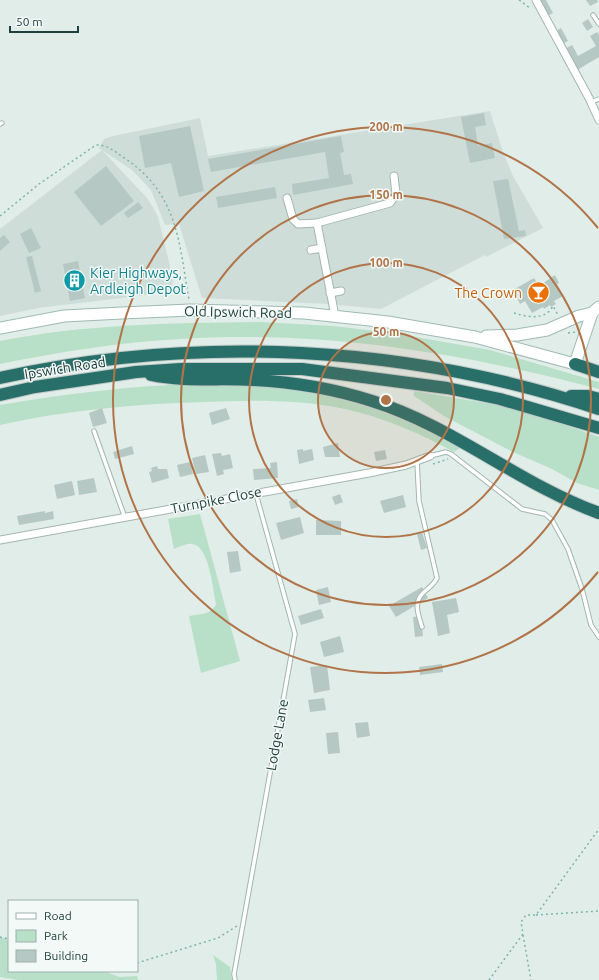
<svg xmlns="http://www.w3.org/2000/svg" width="599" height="980" font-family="Ubuntu,sans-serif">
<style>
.built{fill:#cfddd9}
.green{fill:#b8e0c8}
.building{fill:#b6c8c3}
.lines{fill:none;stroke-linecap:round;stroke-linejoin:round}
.lane-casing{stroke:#a3b6b1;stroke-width:5.5}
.street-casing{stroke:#a3b6b1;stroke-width:9}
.secondary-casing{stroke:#9fbab4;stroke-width:13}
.highway-casing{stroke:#c1cac8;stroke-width:14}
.path{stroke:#7fb4aa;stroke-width:1.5;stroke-dasharray:2 3;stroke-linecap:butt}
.lane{stroke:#fff;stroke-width:3.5}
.street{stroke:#fff;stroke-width:7}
.secondary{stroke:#fff;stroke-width:11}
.highway{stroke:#296f69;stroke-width:12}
.ring{fill:none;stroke:#b07448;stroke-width:2}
.labels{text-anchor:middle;stroke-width:3;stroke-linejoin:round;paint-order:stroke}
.culture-label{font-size:14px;fill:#0d838f;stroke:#f2f9f7;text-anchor:start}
.food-label{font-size:14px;fill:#c56008;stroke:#f2f9f7;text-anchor:end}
.street-label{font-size:14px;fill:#20403b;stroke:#f2f9f7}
.centre{fill:#b07448;stroke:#f2f9f7;stroke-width:2}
.ring-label{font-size:12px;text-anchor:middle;font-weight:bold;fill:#b07448;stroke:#f2f9f7;stroke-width:3;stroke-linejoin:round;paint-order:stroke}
</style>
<rect width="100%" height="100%" fill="#e1ede9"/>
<!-- built -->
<g class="built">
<polygon points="490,111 503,152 513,176 543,228 486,257 485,255 381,309 328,304 202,298 179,224 165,225 151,190 132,170 99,148 104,139 113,136 200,118 208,156"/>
<polygon points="102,150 147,198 154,209 158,217 173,278 172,287 163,293 38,308 0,316 0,229"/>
</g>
<!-- green -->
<g class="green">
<path d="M 261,322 L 333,326 L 393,333 L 490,350 L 599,382 L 599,389 C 463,353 322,330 181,339 C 120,342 60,352 0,364 L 0,341 C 87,324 172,323 261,322 Z"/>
<path d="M 194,384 C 297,385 369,397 460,448 L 454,452 C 421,434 383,417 345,409 C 298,399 251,400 204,402 C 135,404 67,410 0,425 L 0,405 C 65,394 128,386 194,384 Z"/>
<polygon points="414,391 520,409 599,437 599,490 577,483 552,469 513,452 444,416 414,396"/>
<path d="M 200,514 L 240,661 L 201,673 L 189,616 C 199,614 212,615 216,604 C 213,590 209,545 192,544 C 187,543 179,547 174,549 L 168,519 Z"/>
<polygon points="0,937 9,940 9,971 103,971 120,977 137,976 138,980 18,980 0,977"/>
<polygon points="213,955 230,967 232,980 217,980 216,964"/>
</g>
<!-- building -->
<g class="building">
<polygon points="538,0 546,0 553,13 547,16"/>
<polygon points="586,0 597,0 598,2 590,6"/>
<polygon points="588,19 593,27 587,31 582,23"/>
<polygon points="561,28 568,41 562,44 555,32"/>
<polygon points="597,32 599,35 599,57 577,70 565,49 572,45 578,56 596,46 590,36"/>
<polygon points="484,113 486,125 475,127 478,146 492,143 495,158 470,163 461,117"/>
<polygon points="190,126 204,191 179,197 171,163 145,168 139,136"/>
<polygon points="341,136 344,152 340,153 344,175 351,174 353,184 293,195 292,184 329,178 325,152 211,172 208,159"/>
<polygon points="106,166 134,201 101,226 74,192"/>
<polygon points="508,179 519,231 525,230 526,236 504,239 493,181"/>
<polygon points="275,187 277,198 218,208 216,197"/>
<polygon points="138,202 143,208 128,218 124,213"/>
<polygon points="31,228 41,248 29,253 20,234"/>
<polygon points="4,235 10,242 0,251 0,238"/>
<polygon points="32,256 41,291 35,293 26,257"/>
<polygon points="78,261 85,298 70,301 63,264"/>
<polygon points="555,275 559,283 557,284 563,296 554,301 556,304 551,307 550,305 544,309 543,307 532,313 525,301 520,304 513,290 534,278 539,286"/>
<polygon points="102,408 107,423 93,427 89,413"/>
<polygon points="226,408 230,419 212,425 209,413"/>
<polygon points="338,443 340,457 325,457 323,447"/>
<polygon points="132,446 134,454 115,459 113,452"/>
<polygon points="303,449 303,451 312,449 314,460 299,464 297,450"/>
<polygon points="385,450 387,459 376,461 374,452"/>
<polygon points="221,453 222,456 230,454 233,468 223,470 224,474 217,476 212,454"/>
<polygon points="205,455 209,472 196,474 192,458"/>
<polygon points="190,462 193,474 180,477 177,465"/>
<polygon points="277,462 278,478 254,480 253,469 271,468 270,463"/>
<polygon points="157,466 158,469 167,469 169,478 152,483 149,472 152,471 151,468"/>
<polygon points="94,478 97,492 79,495 77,481"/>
<polygon points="72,481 75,495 57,499 54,485"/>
<polygon points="340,494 343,502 335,505 332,497"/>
<polygon points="403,495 406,507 384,513 380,501"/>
<polygon points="297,499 299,507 291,509 289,501"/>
<polygon points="45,511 45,513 53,511 54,519 19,525 17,516"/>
<polygon points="300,517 304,533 281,540 276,523"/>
<polygon points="316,520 341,521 341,535 316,535"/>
<polygon points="422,532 427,548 421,550 417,534"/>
<polygon points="238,551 241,571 230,573 227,552"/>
<polygon points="328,587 331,602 319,605 316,590"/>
<polygon points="422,587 428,598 396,617 389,606"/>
<polygon points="456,598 459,612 447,615 450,633 438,636 432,602"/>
<polygon points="321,609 324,618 301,625 298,616"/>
<polygon points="421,616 423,636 415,637 413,617"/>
<polygon points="340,636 344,652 324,657 320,642"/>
<polygon points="442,664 443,672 420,675 419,667"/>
<polygon points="327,665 330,690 314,693 310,667"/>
<polygon points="324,698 326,710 310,712 308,700"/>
<polygon points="368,722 370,736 357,738 355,723"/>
<polygon points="338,732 340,753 328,754 326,733"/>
</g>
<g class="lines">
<defs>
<g id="lane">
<polyline points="593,15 599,24"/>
<polyline points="591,102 599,99"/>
<polyline points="0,124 2,123"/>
<polyline points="94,431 125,518"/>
<polyline points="430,456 446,452 451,454 522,509 545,514 552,520 568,549 582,589 591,625 599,637"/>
<path d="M 417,461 L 419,501 L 437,578 C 433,586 428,588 422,594 C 413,604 419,616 422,627"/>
<polyline points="235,980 234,974 295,634 256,494"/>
</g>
<g id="street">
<polyline points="536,0 589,98 599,120"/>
<polyline points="287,198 293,219 298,224 317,223 335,316"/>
<polyline points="317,223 390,203 396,194 394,176"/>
<polyline points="311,250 322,248"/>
<polyline points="330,293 341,291"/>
<polyline points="0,540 369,473 406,465 430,456"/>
</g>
<g id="secondary">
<polyline points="0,328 64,316 122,313 190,310 304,313 388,322 475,337 575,364 592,313"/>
<polyline points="486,336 517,335 547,330 579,316 592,313 599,307"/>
</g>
<g id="highway">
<polyline points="575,364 599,372"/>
<path d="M 151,375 C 184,382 219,378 253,380 C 293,382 334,389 372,401 C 453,426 519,484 599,513"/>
<path d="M 0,378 C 197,334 408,345 599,409"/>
<polyline points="0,395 35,387 136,372 181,369 302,369 447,388 500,399 599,428"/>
<polyline points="571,396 588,396 599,399"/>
</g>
</defs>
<!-- lane casing -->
<use href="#lane" class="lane-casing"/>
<!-- street casing -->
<use href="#street" class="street-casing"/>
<!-- secondary casing -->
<use href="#secondary" class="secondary-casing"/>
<!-- highway casing -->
<use href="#highway" class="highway-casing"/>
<!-- path -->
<g class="path">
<polyline points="519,0 530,8"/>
<path d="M 0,216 L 39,184 L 96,145 C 108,144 116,153 126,159 C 178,195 179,242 189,300"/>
<path d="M 514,313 C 527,317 545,321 553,306 L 558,315"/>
<polyline points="568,333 576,332"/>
<polyline points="433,464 448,459"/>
<polyline points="536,915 599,911"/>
<polyline points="523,935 531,980"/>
<polyline points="0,937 9,939"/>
<polyline points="137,963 218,938 237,926"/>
<polyline points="489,980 523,934 521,922 526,915 536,915 599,829"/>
</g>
<!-- lane -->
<use href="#lane" class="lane"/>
<!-- street -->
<use href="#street" class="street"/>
<!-- secondary -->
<use href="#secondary" class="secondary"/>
<!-- highway -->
<use href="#highway" class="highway"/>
</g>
<!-- distance rings -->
<circle cx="386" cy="400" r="68" fill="#b07448" fill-opacity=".12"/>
<g class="ring">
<circle cx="386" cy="400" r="68"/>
<circle cx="386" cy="400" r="137"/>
<circle cx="386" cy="400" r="205"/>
<path d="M598 572A273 273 0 1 1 598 228"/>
</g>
<!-- icons -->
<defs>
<symbol id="building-disc" viewBox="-11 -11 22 22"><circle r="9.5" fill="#0f9aa8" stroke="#f2f9f7"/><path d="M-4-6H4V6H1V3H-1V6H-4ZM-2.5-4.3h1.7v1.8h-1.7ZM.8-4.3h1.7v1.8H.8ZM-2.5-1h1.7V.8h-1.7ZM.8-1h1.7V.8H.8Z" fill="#fff"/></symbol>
<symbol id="bar-disc" viewBox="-11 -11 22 22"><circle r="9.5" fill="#e8710a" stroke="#f2f9f7"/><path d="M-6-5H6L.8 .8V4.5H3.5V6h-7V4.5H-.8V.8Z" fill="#fff"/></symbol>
</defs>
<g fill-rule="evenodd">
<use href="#building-disc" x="62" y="268" width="25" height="25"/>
<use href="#bar-disc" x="526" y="280" width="25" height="25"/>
</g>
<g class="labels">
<!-- culture labels -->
<g class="culture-label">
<text x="90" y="278">Kier Highways,<tspan x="90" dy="16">Ardleigh Depot</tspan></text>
</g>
<!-- food labels -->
<g class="food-label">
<text x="522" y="298">The Crown</text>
</g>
<!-- street labels -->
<g class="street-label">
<text transform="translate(238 312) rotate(1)" y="5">Old Ipswich Road</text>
<text transform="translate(65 368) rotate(-9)" y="5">Ipswich Road</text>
<text transform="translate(216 500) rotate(-11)" y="5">Turnpike Close</text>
<text transform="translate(277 735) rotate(-80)" y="5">Lodge Lane</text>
</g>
</g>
<circle cx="386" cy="400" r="6" class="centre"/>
<g class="ring-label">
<text x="386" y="131">200 m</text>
<text x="386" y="199">150 m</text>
<text x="386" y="267">100 m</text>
<text x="386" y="336">50 m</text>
</g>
<!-- legend -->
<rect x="8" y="900" width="130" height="72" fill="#f2f9f7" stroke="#9eafac"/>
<rect x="16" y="913" width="20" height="6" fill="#ffffff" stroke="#9eafac"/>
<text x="44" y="920" font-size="12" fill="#20403b">Road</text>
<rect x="16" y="930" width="20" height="12" fill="#b8e0c8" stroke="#9eafac"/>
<text x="44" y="940" font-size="12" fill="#20403b">Park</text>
<rect x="16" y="950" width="20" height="12" fill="#b6c8c3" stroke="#9eafac"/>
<text x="44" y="960" font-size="12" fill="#20403b">Building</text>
<!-- scale -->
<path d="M10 26v6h68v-6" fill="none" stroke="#20403b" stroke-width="2"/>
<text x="16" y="26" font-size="12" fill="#20403b" stroke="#f2f9f7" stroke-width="3" paint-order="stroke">50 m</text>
</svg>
